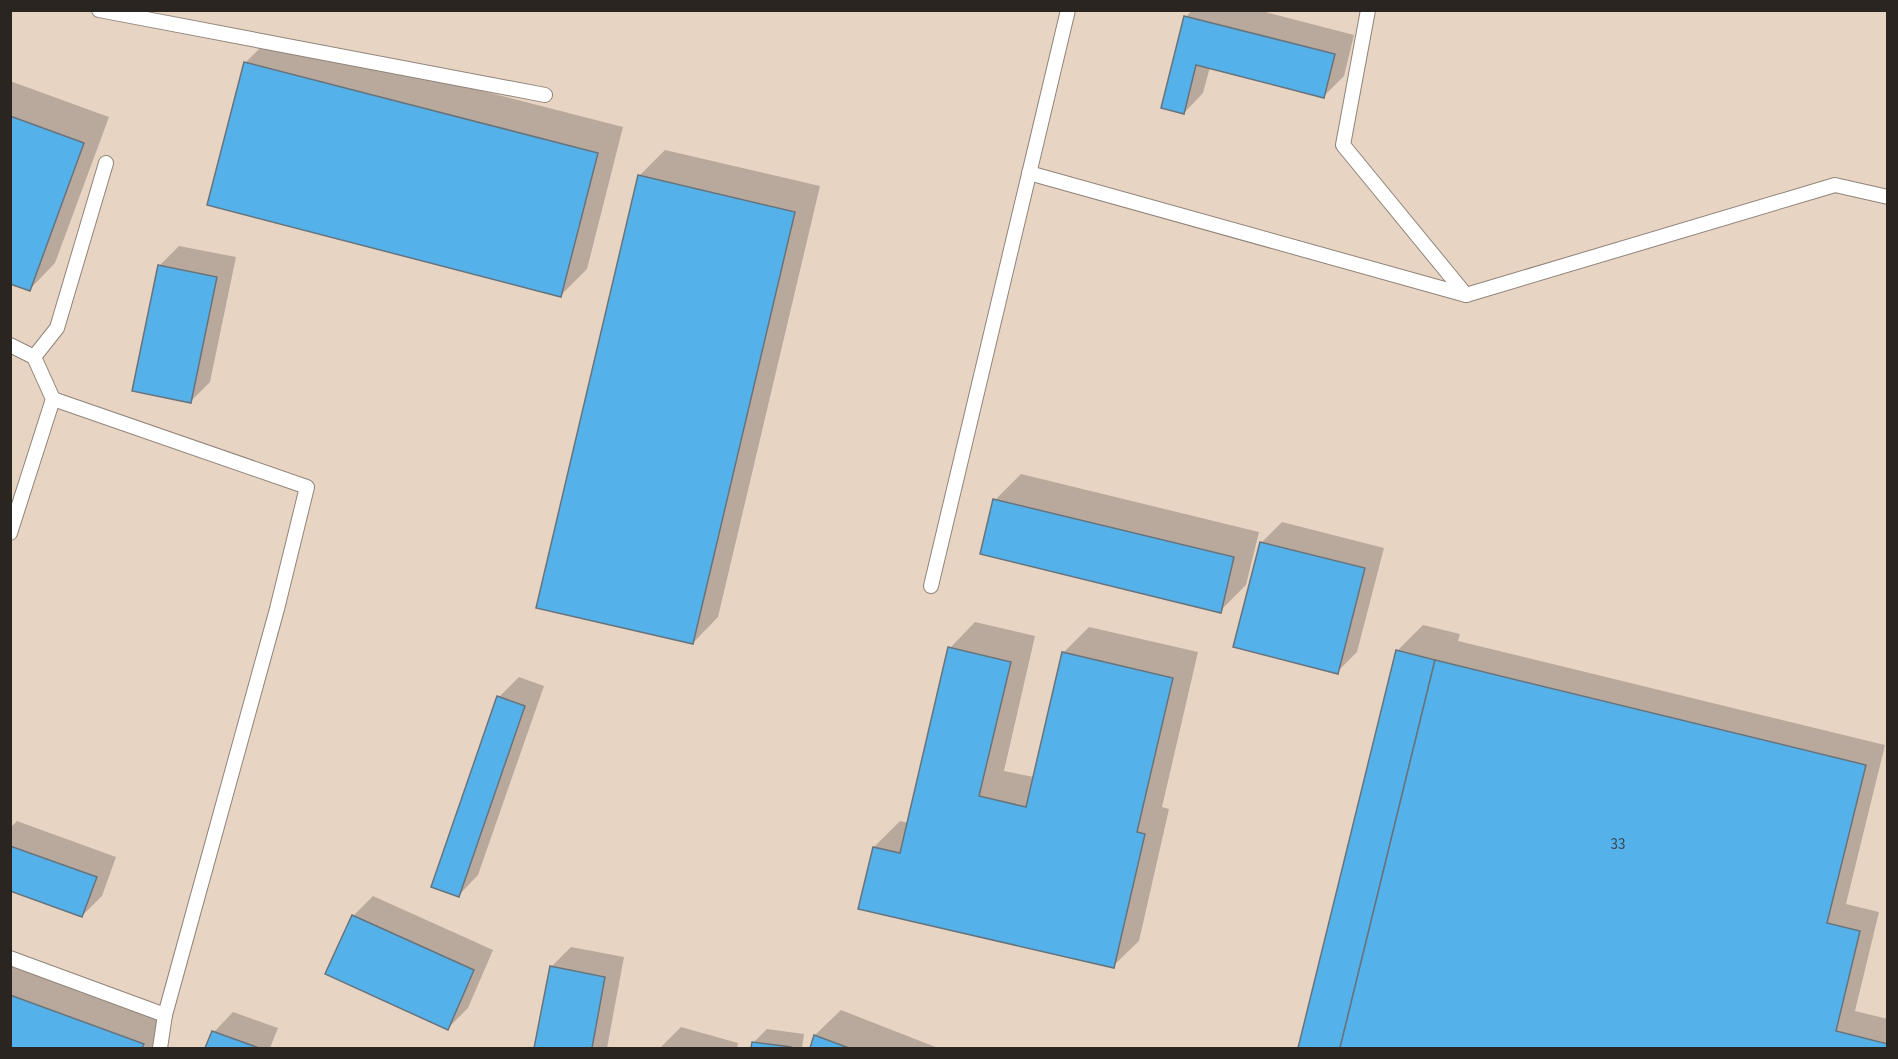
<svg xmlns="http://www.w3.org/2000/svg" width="1898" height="1059" font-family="'Source Sans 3',sans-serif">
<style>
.built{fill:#e8d4c3}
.shadow{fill:#0003}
.building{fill:#55b1e9;stroke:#67747d;stroke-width:1.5}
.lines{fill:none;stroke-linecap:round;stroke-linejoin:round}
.service-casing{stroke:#908479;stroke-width:16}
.service{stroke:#fff;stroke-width:14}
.labels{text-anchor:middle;stroke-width:4.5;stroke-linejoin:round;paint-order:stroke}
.number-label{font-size:15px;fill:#354853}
</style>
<rect width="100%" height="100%" fill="#efe1d5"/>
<!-- built -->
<polygon class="built" points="10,11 1887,11 1887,1048 11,1048"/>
<!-- shadow -->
<g class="shadow">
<polygon points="1192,10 1258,10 1354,35 1344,76 1324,96 1210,67 1203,93 1184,113 1186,17"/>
<polygon points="271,37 623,127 587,269 561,295 245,63"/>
<polygon points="10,81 109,117 55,263 30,289 10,282"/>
<polygon points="665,150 820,186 718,617 693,643 639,176"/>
<polygon points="179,246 236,257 210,382 190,402 159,266"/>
<polygon points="1021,474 1259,532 1246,585 1220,611 995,500"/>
<polygon points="1282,522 1384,548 1357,652 1337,672 1235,645 1262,542"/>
<polygon points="975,622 1035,636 1004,771 1034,777 1063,653 1089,627 1198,652 1162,807 1169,809 1139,941 1113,966 874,847 900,821 909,823 950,648"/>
<polygon points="1423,625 1460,634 1458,641 1885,745 1846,904 1879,912 1855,1011 1888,1019 1888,1048 1299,1048 1397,651"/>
<polygon points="519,677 544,686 478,875 459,895 433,886 499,697"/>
<polygon points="17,821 116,857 102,896 82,916 10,889 10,828"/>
<polygon points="373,896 493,950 468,1008 448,1028 353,916"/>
<polygon points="571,947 624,957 607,1048 536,1048 551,967"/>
<polygon points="10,960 169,1018 157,1048 10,1048"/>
<polygon points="841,1010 938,1048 812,1048 815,1035"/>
<polygon points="233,1012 278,1028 270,1048 207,1048 214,1032"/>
<polygon points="681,1027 738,1043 737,1048 660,1048"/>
<polygon points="767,1029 804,1034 802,1048 753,1048 754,1042"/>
</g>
<!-- building -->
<g class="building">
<polygon points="1184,16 1335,54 1324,98 1196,65 1184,114 1161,108"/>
<polygon points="244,62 598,153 561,297 207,205"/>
<polygon points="10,116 84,143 30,291 10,284"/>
<polygon points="638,175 795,212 693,644 536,608"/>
<polygon points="158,265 217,277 191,403 132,391"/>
<polygon points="993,499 1234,557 1221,613 980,554"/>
<polygon points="1260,542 1365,568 1338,674 1233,647"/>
<polygon points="948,647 1011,662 979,796 1026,807 1062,652 1173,678 1137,832 1145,834 1114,968 858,909 873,847 900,853"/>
<polygon points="1396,650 1435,660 1340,1048 1298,1048"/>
<polygon points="1435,660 1866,765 1827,923 1860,931 1836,1031 1888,1044 1888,1048 1340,1048"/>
<polygon points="497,696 525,706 459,897 431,887"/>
<polygon points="10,846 97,877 82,917 10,891"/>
<polygon points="352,915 474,970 448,1030 325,974"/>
<polygon points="550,966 605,977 592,1048 534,1048"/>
<polygon points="10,995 144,1044 142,1048 10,1048"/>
<polygon points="212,1031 259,1048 205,1048"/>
<polygon points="814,1035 849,1048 810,1048"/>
<polygon points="752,1042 791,1047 791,1048 751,1048"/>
</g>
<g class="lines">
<defs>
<g id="service">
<polyline points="99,10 545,95"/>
<polyline points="1368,10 1343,145 1466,295"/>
<polyline points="1029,173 1466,295 1835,185 1888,197"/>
<polyline points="10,345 34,357 53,399 10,533"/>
<polyline points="34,357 57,328 106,163"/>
<polyline points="53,399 307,487 277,609 165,1015 160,1048"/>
<polyline points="931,586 1068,10"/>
<polyline points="10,958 165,1015"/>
</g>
</defs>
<!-- service casing -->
<use href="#service" class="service-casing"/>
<!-- service -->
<use href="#service" class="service"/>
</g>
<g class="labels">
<!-- number labels -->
<g class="number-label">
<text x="1618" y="849">33</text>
</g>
</g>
<!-- border -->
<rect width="1898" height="1059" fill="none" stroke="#2a2521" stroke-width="24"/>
</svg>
